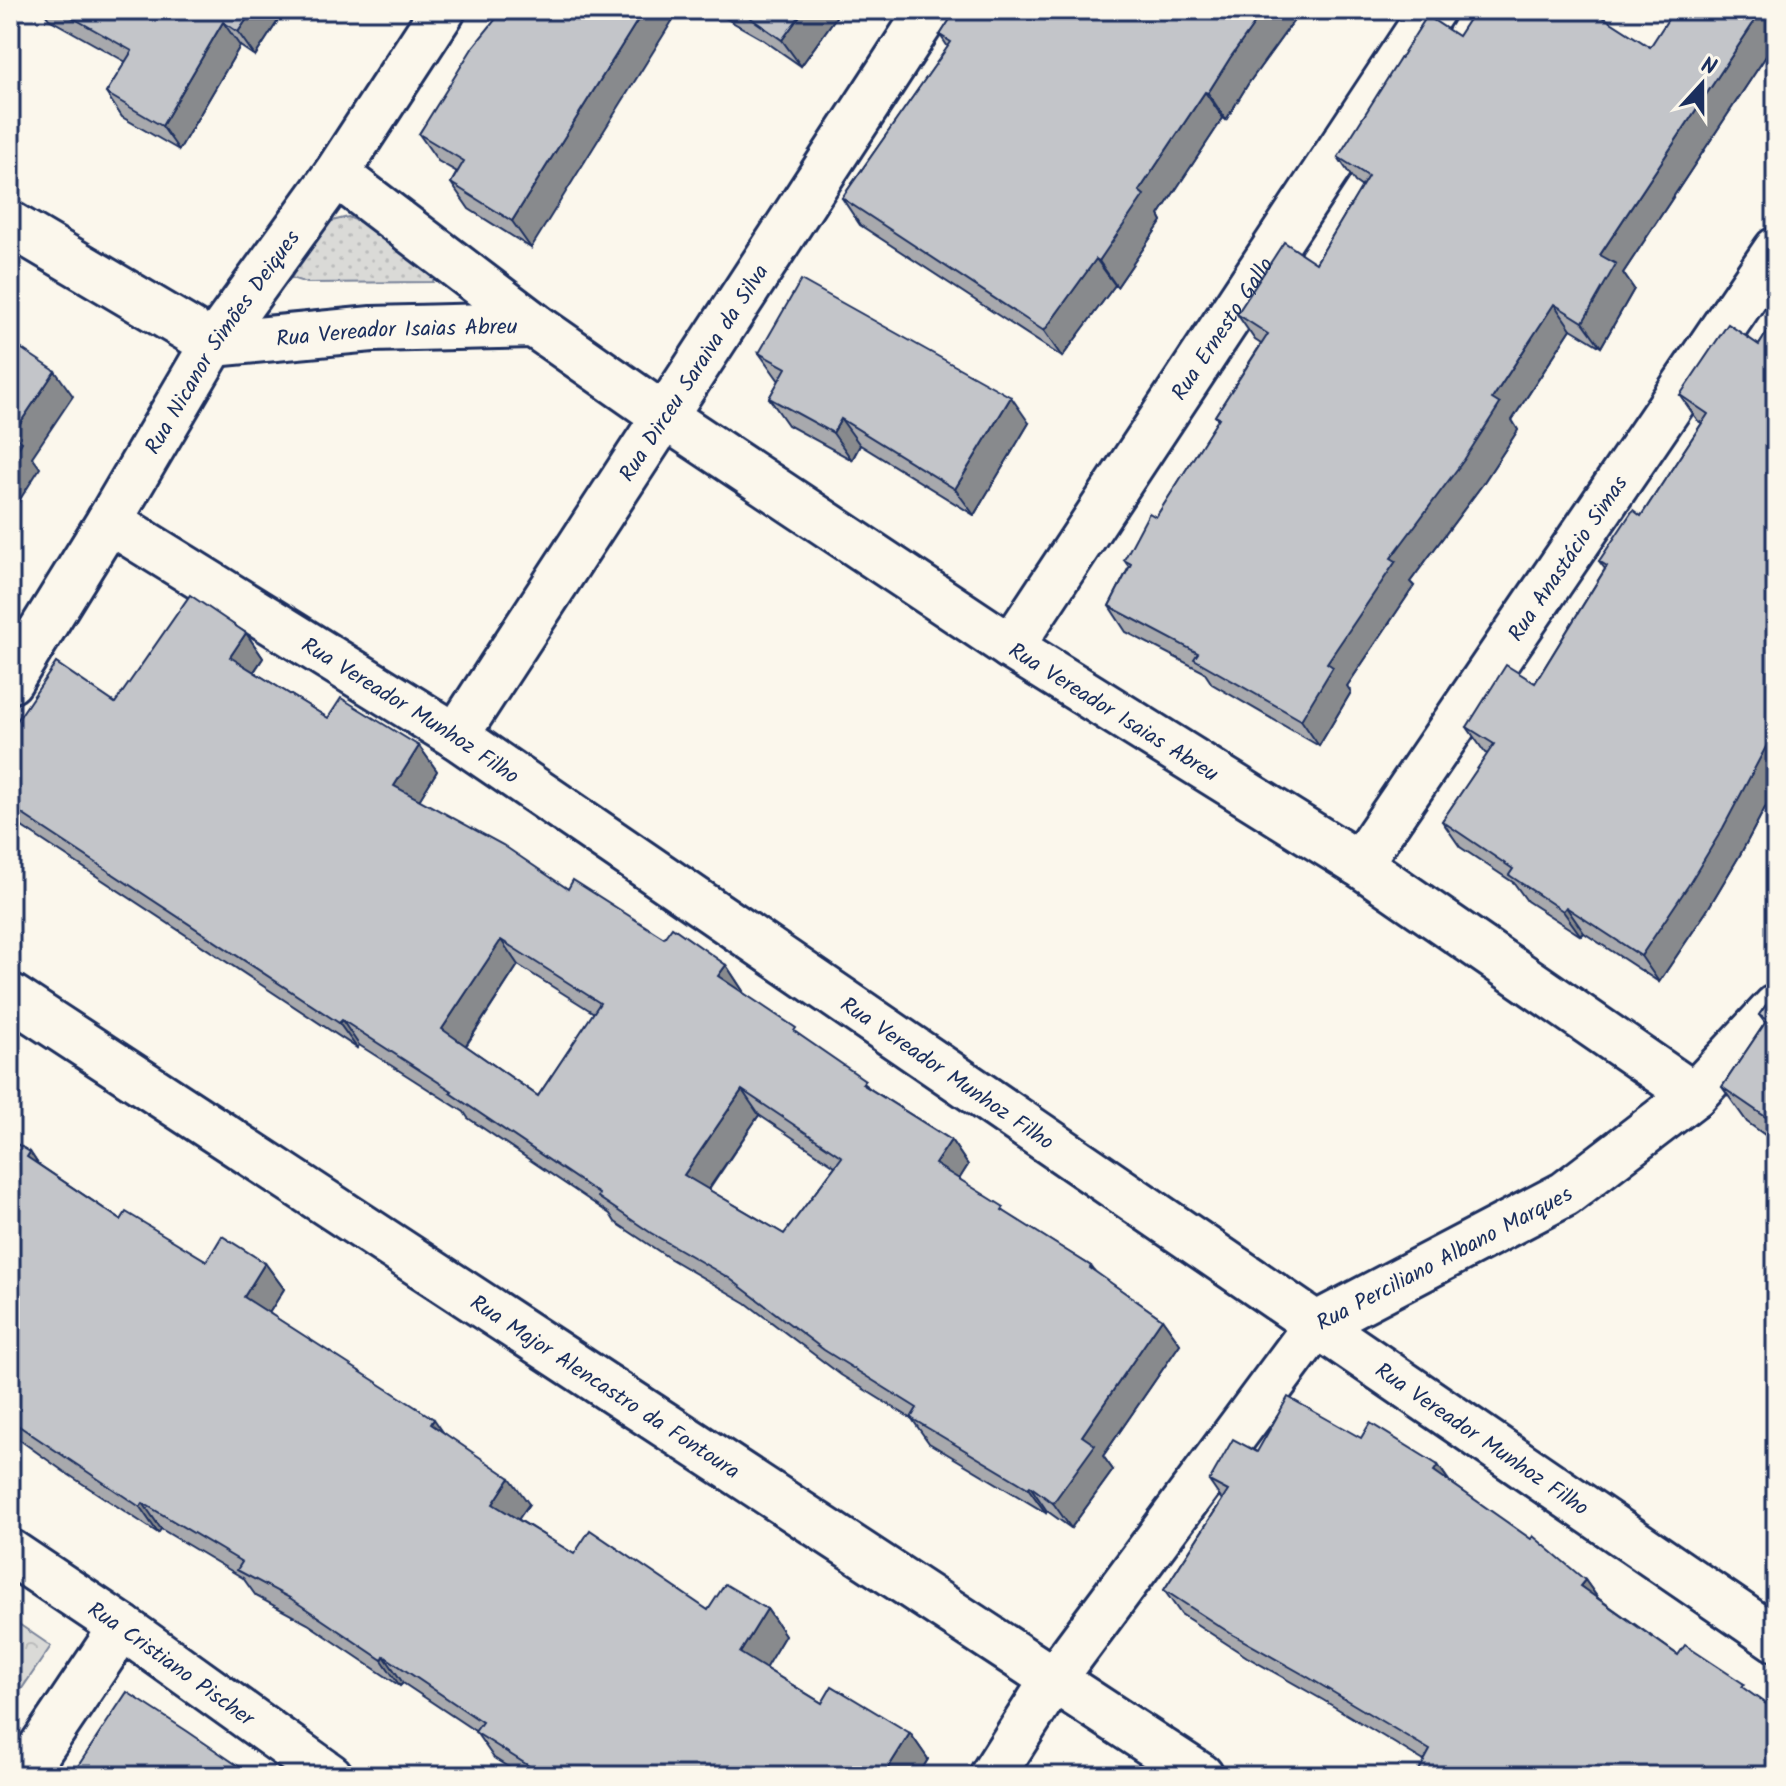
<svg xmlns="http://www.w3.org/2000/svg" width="1786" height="1786" font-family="Kalam,sans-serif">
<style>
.grass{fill:url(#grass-dots);stroke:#7a849a;stroke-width:2}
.forest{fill:url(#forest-crowns);stroke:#7a849a;stroke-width:2}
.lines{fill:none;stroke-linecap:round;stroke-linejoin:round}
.minor-casing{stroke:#1b2f5e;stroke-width:50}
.minor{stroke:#fbf7ec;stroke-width:44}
.wall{fill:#a8a9ad;stroke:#1b2f5e;stroke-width:2;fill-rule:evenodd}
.shaded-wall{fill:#888a8d;stroke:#1b2f5e;stroke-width:2}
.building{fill:#c3c5c9;stroke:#1b2f5e;stroke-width:2;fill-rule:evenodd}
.labels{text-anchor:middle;stroke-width:6;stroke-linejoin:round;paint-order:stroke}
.street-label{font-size:22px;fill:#1b2f5e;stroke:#fbf7ec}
</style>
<defs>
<pattern id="grass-dots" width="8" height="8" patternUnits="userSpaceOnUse" patternTransform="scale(2)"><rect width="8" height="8" fill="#dadad7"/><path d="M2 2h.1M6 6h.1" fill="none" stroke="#babbbb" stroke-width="1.8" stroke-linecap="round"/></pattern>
<pattern id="forest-crowns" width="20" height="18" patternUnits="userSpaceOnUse" patternTransform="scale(2)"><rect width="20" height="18" fill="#dadad7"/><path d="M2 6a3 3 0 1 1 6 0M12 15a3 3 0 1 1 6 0" fill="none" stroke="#babbbb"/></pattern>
</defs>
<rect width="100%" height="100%" fill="#fbf7ec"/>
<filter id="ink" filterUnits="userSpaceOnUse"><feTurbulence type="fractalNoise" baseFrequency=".0125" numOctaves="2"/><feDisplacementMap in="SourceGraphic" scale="16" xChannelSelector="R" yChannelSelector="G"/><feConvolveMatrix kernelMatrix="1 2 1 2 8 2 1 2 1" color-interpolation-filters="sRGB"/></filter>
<g filter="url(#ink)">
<!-- grass -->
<polygon class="grass" points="348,217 385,232 436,267 433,282 307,283 291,278 288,268 324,223"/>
<!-- forest -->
<polygon class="forest" points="10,1618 51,1646 10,1706"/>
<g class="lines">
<defs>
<g id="minor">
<path id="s1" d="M 336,174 L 534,325 L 664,416 L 1011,647 L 1359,864 L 1694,1095"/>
<path id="s2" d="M 10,224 L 213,344 L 372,329 L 534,325"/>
<path id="s3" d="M 109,521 L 456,736 L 1776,1639"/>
<path id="s4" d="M 1011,647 L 1432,10"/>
<path id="s5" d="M 10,681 L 109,521 L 213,344 L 336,174 L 443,10"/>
<path id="s6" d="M 456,736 L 929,10"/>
<path id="s7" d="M 1359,864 L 1776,250"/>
<path id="s8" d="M 10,996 L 1201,1776"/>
<path id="s9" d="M 10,1552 L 122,1627 L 330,1776"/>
<polyline points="22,1776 122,1627"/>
<path id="s10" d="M 992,1776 L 1053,1680 L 1317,1324 L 1565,1194 L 1694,1095 L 1776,1007"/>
</g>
</defs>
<!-- minor casing -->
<use href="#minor" class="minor-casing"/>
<!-- minor -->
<use href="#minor" class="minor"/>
</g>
<!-- wall -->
<g class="wall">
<polygon points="42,10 285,10 255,56 240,46 179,150 122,117 106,93 126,62 49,19"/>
<polygon points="503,10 531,248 469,209 451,183 457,172 438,161 419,134"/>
<polygon points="711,10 832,10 836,17 801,66 762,39"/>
<polygon points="1776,10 1776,41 1623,273 1634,289 1601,347 1571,329 1512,420 1518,430 1482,485 1410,582 1414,586 1347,686 1351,692 1319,746 1212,684 1204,672 1126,632 1109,606 1129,567 1124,560 1156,517 1218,420 1215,416 1261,344 1255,340 1237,314 1316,263 1362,187 1355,182 1338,157 1458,36 1650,47"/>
<polygon points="1300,12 1248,84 1226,120 1223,118 1159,215 1162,221 1117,287 1115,285 1062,357 860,225 842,198 948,47 940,35"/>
<polygon points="1776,318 1776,787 1741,853 1706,912 1659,982 1584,933 1581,936 1527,901 1514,883 1460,847 1442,821 1488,754 1485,753 1467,727 1535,683 1605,569 1599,561 1641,516 1702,423 1698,421 1680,395 1759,345"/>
<polygon points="759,353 1029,423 974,515 860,445 852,460 788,425 769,398 779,381"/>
<path d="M 246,633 L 263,658 L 254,672 L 328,718 L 419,746 L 437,771 L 419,800 L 568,889 L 664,938 L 726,965 L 743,991 L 742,992 L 872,1090 L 951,1140 L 968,1165 L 959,1179 L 1009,1215 L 1091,1266 L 1096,1273 L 1162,1319 L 1180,1344 L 1103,1456 L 1113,1470 L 1071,1528 L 1047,1511 L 1046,1513 L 929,1443 L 912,1419 L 841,1375 L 746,1303 L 669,1258 L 615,1222 L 610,1214 L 468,1118 L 464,1112 L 359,1045 L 357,1048 L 10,819 L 10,731 L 115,703 ZM 518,965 L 594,1013 L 538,1096 L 466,1046 ZM 759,1115 L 835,1166 L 784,1234 L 709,1190 Z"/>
<polygon points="1776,991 1776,1143 1747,1122 1722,1087 1765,1023 1759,1015"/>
<polygon points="10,1140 30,1152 38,1164 121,1220 207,1261 265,1263 284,1289 269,1313 444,1433 529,1504 518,1519 574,1554 708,1610 767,1609 785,1635 765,1668 822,1703 910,1733 928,1759 918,1776 522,1776 494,1758 475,1731 403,1683 400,1686 308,1624 256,1596 243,1578 161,1529 158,1533 63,1471 10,1433"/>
<polygon points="1361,1438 1438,1465 1450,1482 1585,1580 1598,1598 1678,1655 1744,1684 1424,1761 1323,1700 1247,1657 1181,1614 1164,1590 1222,1500 1209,1481 1257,1452"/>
</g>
<!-- shaded-wall -->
<g class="shaded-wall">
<polygon points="253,10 285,10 255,56 238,32"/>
<polygon points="644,10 679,10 531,248 512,221"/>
<polygon points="804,10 832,10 836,17 801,66 782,40"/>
<polygon points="1264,10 1298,10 1300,12 1248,84 1226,120 1208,93 1230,58"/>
<polygon points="1762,10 1776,10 1776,41 1623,273 1634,289 1601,347 1583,322 1600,255"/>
<polygon points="223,22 240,46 179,150 162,126"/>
<polygon points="1205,92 1223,118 1159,215 1162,221 1117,287 1099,261 1139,191"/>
<polygon points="1096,259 1115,285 1062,357 1044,331"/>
<polygon points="1554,304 1571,329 1512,420 1518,430 1482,485 1410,582 1414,586 1347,686 1351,692 1319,746 1301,720 1327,663 1391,558 1492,399"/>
<polygon points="55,371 73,396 32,457 40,468 10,515 10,462 12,435"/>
<polygon points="1011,397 1029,423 974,515 955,489"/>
<polygon points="841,419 860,445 852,460 833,433"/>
<polygon points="246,633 263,658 247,682 230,657"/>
<polygon points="1776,728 1776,787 1741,853 1706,912 1659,982 1641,956"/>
<polygon points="419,746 437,771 412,812 394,786"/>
<polygon points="1566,907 1584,933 1581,936 1563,911"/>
<polygon points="501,940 518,965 460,1054 442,1029"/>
<polygon points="726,965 743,991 735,1001 718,976"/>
<polygon points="342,1020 359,1045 357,1048 339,1023"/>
<polygon points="742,1090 759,1115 701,1200 684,1175"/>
<polygon points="951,1140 968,1165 953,1189 935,1164"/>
<polygon points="30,1152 48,1179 27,1157"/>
<polygon points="265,1263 284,1289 263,1323 244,1297"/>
<polygon points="1162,1319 1180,1344 1103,1456 1113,1470 1071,1528 1053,1503 1082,1436"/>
<polygon points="434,1419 452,1445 431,1424"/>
<polygon points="1438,1465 1455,1490 1434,1471"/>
<polygon points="510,1478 529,1504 511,1530 493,1504"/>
<polygon points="1030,1486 1047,1511 1046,1513 1028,1488"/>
<polygon points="143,1503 161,1529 158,1533 140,1507"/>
<polygon points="1585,1580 1602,1604 1580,1586"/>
<polygon points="767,1609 785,1635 759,1679 740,1653"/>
<polygon points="384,1656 403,1683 400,1686 382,1660"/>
<polygon points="910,1733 928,1759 918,1776 883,1776"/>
</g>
<!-- building -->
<g class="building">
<polygon points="59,10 253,10 238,32 223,22 162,126 106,93 132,51"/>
<polygon points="503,10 644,10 512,221 451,183 464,161 419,134 473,47"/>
<polygon points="739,10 804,10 782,40"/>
<polygon points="956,10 1264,10 1230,58 1208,93 1205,92 1139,191 1144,195 1099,261 1096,259 1044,331 842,198 951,42 940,35"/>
<polygon points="1475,10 1592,10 1650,47 1674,10 1762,10 1600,255 1616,264 1583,322 1554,304 1492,399 1500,404 1464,460 1391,558 1396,561 1327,663 1333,667 1301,720 1194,659 1198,653 1109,606 1131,564 1124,560 1149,513 1156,517 1219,418 1215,416 1268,334 1237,314 1284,242 1316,263 1368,176 1338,157 1427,16 1458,36"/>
<polygon points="801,280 1011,397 955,489 841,419 833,433 769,398 786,368 759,353"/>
<polygon points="1776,318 1776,728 1723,828 1688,886 1641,956 1566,907 1563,911 1509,875 1513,869 1442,821 1494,744 1467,727 1506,665 1535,683 1607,566 1599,561 1633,510 1641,516 1708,414 1680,395 1728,324 1759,345"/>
<polygon points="10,341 55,371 12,435 22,442 10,462"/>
<path d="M 190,595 L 246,633 L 230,657 L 328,718 L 341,698 L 419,746 L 394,786 L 503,845 L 568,889 L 573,880 L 664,938 L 672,927 L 726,965 L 718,976 L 796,1028 L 794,1031 L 865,1080 L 862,1084 L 951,1140 L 935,1164 L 1004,1207 L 1002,1210 L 1091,1266 L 1090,1268 L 1162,1319 L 1082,1436 L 1095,1445 L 1053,1503 L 1030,1486 L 1028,1488 L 911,1418 L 917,1408 L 824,1350 L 729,1278 L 651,1233 L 598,1197 L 599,1194 L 450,1093 L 452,1091 L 342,1020 L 339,1023 L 10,806 L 10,731 L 56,663 L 115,703 ZM 501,940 L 600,1003 L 538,1096 L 442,1029 ZM 742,1090 L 842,1157 L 784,1234 L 684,1175 Z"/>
<polygon points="1776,991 1776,1124 1722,1087 1767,1020 1759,1015"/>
<polygon points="10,1140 30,1152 27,1157 121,1220 126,1212 207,1261 222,1236 265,1263 244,1297 434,1419 431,1424 510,1478 493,1504 574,1554 590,1530 708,1610 725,1584 767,1609 740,1653 822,1703 832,1686 910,1733 883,1776 545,1776 475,1732 482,1722 384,1656 382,1660 290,1598 237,1570 242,1562 143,1503 140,1507 10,1420"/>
<polygon points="1288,1397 1361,1438 1370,1423 1438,1465 1434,1471 1531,1539 1533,1536 1585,1580 1580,1586 1678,1655 1685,1645 1744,1684 1742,1687 1776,1711 1776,1776 1416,1776 1430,1750 1306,1676 1230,1633 1164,1590 1228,1491 1209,1481 1233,1439 1257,1452"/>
<polygon points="127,1692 187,1731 253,1776 70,1776 78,1766"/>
</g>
</g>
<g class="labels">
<!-- street labels -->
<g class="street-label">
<text dy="8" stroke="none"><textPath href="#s4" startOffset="382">Rua Ernesto Gallo</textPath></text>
<text dy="8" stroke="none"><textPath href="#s2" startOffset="420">Rua Vereador Isaias Abreu</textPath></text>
<text dy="8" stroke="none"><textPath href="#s5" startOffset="400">Rua Nicanor Simões Deiques</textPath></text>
<text dy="8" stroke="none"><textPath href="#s6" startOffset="434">Rua Dirceu Saraiva da Silva</textPath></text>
<text dy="8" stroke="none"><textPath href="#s7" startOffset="370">Rua Anastácio Simas</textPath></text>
<text dy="8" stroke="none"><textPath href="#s3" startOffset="356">Rua Vereador Munhoz Filho</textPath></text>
<text dy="8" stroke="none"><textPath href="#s1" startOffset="946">Rua Vereador Isaias Abreu</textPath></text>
<text dy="8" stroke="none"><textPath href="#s3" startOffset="1004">Rua Vereador Munhoz Filho</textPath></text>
<text dy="8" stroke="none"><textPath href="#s10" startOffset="700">Rua Perciliano Albano Marques</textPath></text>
<text dy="8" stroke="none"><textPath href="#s8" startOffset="712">Rua Major Alencastro da Fontoura</textPath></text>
<text dy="8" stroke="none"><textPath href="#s3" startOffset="1652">Rua Vereador Munhoz Filho</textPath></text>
<text dy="8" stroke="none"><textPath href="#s9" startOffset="196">Rua Cristiano Pischer</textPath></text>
</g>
</g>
<!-- margin -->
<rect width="1786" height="1786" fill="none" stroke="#fbf7ec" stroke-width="40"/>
<rect x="20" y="20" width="1746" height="1746" fill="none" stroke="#1b2f5e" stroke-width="3" filter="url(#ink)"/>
<!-- north arrow -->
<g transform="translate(1702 84) rotate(21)" stroke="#fbf7ec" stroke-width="6" paint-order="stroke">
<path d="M0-6L14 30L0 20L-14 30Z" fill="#1b2f5e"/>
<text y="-12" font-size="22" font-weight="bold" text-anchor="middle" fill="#1b2f5e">N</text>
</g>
</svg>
